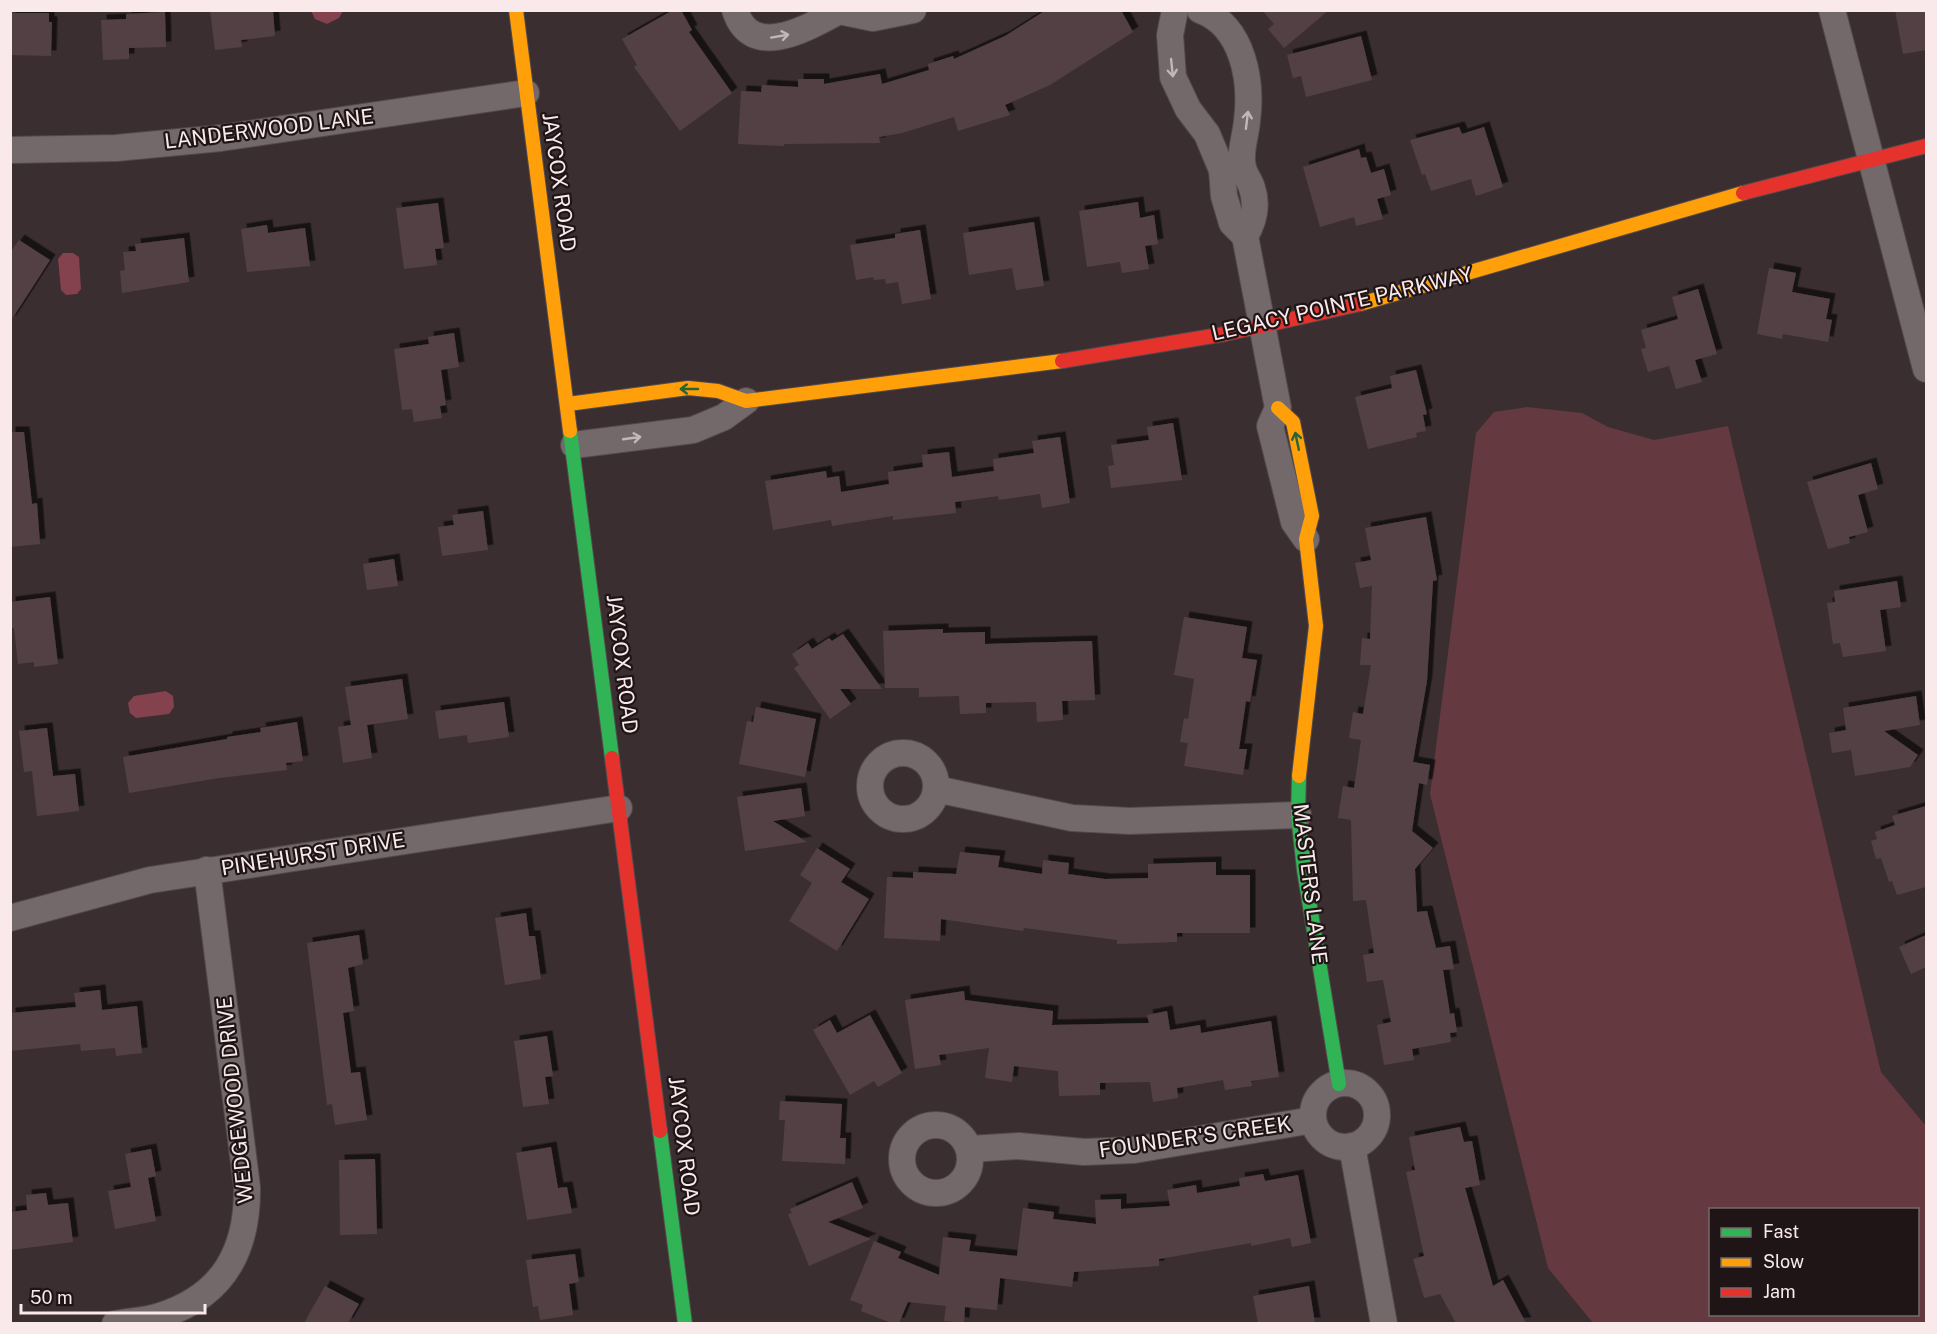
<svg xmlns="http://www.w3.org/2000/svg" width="1937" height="1334" font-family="'Public Sans',sans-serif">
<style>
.green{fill:#643940;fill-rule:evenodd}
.water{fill:#84414e}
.building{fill:#534045;filter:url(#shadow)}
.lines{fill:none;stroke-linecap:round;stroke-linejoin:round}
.street-casing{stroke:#544a4b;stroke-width:28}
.fast-casing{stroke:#544a4b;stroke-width:16}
.slow-casing{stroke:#544a4b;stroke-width:16}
.jam-casing{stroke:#544a4b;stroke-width:16}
.street{stroke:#73696a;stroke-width:26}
.fast{stroke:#30b455;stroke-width:14}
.slow{stroke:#ff9f0a;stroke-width:14}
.jam{stroke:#e5322d;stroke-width:14}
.oneway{stroke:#c3b6b7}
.oneway2{stroke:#286436}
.labels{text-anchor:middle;stroke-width:4.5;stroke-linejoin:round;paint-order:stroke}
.street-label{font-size:21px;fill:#f9e9eb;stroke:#1f1516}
</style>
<defs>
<filter id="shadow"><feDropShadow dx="5.5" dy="-5.5" stdDeviation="0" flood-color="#0009"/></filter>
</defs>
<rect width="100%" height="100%" fill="#3a2e30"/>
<!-- green -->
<path class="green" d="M 1527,407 L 1582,413 L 1608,427 L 1654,440 L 1728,426 L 1881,1072 L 1926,1126 L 1926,1323 L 1593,1323 L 1548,1268 L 1430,794 L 1476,433 L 1494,412 ZM 1710,1210 L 1918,1210 L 1918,1314 L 1710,1314 Z"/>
<!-- water -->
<g class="water">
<polygon points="311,11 311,10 343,11 339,18 327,24 315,19"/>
<polygon points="63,253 73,253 79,257 81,289 77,294 66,295 61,290 58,259"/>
<polygon points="166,691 173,696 174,707 169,714 136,718 130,713 128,703 134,696"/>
</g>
<!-- building -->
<g class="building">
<polygon points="210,10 273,10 275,36 241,40 242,47 215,50"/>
<polygon points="673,10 681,10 692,30 689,32 732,93 680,131 634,67 637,65 622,39"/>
<polygon points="1046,10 1121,10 1133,32 1050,85 1005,105 1010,115 958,131 954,117 902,133 879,137 880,143 784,144 784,146 738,144 741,91 761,92 762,85 798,87 798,79 824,79 824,84 880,74 882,84 929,70 928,64 953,56 954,59 1005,36"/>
<polygon points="1262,10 1329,10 1284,48 1268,29 1274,24"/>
<polygon points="1895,10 1926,10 1926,50 1903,54"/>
<polygon points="165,12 166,47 129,48 129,59 103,60 101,20 126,19 126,14"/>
<polygon points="10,13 49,13 49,22 52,22 51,56 10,55"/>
<polygon points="1361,36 1372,80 1306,97 1301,76 1293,78 1287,55"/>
<polygon points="1459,127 1462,134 1484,127 1503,187 1476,196 1471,179 1431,191 1425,174 1422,175 1410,140"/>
<polygon points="1359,149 1361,158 1366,157 1371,173 1384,169 1391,195 1377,199 1383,219 1356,226 1354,217 1320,227 1303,167"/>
<polygon points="1138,202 1140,218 1154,215 1158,244 1145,246 1149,269 1122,273 1120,262 1087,267 1079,211"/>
<polygon points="438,203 444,248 435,249 437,265 404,269 396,208"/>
<polygon points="1034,222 1044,286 1016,290 1012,268 969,275 963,233"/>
<polygon points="267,225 268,233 305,228 310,266 247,272 241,229"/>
<polygon points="920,230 931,299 902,304 898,282 886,284 885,279 874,280 873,277 856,280 850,245 895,238 895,234"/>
<polygon points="184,238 189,282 122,293 120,271 125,270 123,252 136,251 135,244"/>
<polygon points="19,240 50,260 10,322 10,253"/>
<polygon points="1769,268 1796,273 1792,292 1830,299 1826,319 1832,320 1828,342 1783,334 1782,339 1757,334"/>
<polygon points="1698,289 1717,354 1695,360 1702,382 1676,389 1669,366 1648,372 1641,349 1646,348 1641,330 1678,319 1672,297"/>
<polygon points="454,333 459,367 441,370 446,405 440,406 442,418 414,422 412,409 402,410 394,349 429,344 428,337"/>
<polygon points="1416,370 1427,414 1423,415 1426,431 1416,433 1417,437 1368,449 1355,397 1392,388 1390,376"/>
<polygon points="1173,423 1182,480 1111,488 1108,466 1114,465 1111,445 1149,440 1147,427"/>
<polygon points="10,432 24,432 32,504 37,503 40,544 10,547"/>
<polygon points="1060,437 1070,503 1042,508 1040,494 999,500 998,496 955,502 956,513 893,520 893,516 832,526 831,520 773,530 765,481 826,471 827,478 839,476 841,492 889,484 888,472 923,467 922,455 949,452 952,477 994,471 993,459 1034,453 1032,441"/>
<polygon points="1871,463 1878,489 1858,495 1868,532 1849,537 1850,543 1828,549 1807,482"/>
<polygon points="483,511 488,550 442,556 438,527 454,525 452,515"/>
<polygon points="1426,517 1437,580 1433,581 1427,681 1413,762 1430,765 1427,785 1419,783 1412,831 1433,848 1415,869 1417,912 1427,911 1436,948 1450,946 1454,969 1443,970 1450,1014 1454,1013 1457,1032 1450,1033 1451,1042 1412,1049 1414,1060 1384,1065 1377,1025 1391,1022 1383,980 1367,982 1363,955 1374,953 1366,900 1353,901 1351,820 1338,818 1343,786 1354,788 1361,740 1349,738 1353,712 1363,714 1371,665 1360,665 1362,638 1370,639 1372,586 1360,588 1355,563 1371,560 1365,528"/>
<polygon points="394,559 398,586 367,590 363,564"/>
<polygon points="1897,581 1901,607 1880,610 1886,651 1843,657 1840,643 1833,644 1827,603 1835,602 1834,591"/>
<polygon points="50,597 58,664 34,667 34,662 18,664 14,628 10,628 10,602"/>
<polygon points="1184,617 1247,627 1242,658 1257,660 1250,702 1246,701 1239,749 1247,749 1243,775 1184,766 1188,743 1180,742 1184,718 1188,719 1194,679 1174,675"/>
<polygon points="943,629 943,633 985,632 985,644 1092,641 1095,700 1062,701 1063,720 1037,722 1036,702 986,703 986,713 960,714 959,696 919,697 919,688 885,688 883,631"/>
<polygon points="843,634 882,689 840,689 851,704 830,719 794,668 799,665 792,654 808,643 812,649 829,638 832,641"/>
<polygon points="402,679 408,719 367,725 372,758 343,763 338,727 351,725 345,687"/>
<polygon points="1916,696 1920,725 1884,731 1918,755 1910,767 1855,776 1851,750 1832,753 1829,733 1846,730 1843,708"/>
<polygon points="504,702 509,737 468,743 467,735 439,739 435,711"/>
<polygon points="756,707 816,719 805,777 739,764 747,721 753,722"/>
<polygon points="297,722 303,761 286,763 287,770 219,778 129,793 123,757 227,739 227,737 261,732 260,728"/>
<polygon points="47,728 53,776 75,774 79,811 37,816 32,771 24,772 19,731"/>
<polygon points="801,788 805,816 773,821 807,842 745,851 737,797"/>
<polygon points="1926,806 1926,887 1897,895 1892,881 1889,882 1881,858 1876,859 1871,841 1877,839 1875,832 1895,825 1892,816"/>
<polygon points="817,848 850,869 841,882 869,899 837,951 789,921 812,883 800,875"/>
<polygon points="960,852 1000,856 998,867 1042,874 1043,860 1069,863 1068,874 1105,879 1148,878 1148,864 1216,862 1216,875 1250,875 1250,933 1177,933 1177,942 1117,944 1117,940 1024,928 1023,931 941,919 940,941 884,938 887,877 913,878 913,872 956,874"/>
<polygon points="526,913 529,936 535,936 541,979 505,985 495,918"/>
<polygon points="359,935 363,964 348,968 354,1011 343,1013 351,1073 360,1072 367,1120 335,1125 332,1104 327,1105 307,943"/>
<polygon points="1926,935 1926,967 1911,974 1899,947"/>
<polygon points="100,990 102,1010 137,1006 142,1053 116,1056 115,1048 81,1051 80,1044 10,1051 10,1013 76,1007 74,993"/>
<polygon points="964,991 965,1000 1053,1011 1052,1025 1149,1023 1147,1015 1167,1011 1170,1030 1200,1025 1201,1033 1271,1021 1279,1077 1251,1081 1252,1086 1225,1090 1223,1080 1177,1088 1178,1098 1153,1102 1150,1082 1100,1083 1100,1095 1059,1096 1058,1071 1014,1066 1012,1082 985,1078 989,1048 939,1055 941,1065 915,1069 905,1000"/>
<polygon points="870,1015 902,1073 878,1087 874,1081 850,1095 813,1030 830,1020 837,1033"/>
<polygon points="547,1036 553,1076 545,1077 549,1104 523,1107 514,1041"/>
<polygon points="780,1101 842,1104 840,1138 846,1138 845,1164 782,1161 785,1120 779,1120"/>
<polygon points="1460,1127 1464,1142 1472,1141 1480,1185 1465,1188 1493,1286 1503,1280 1526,1323 1456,1323 1440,1294 1424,1298 1413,1259 1424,1256 1406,1172 1415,1170 1409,1137"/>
<polygon points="551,1147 558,1188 567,1187 572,1213 527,1220 516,1153"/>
<polygon points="151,1149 156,1176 148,1178 156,1221 115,1229 108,1191 131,1187 125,1154"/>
<polygon points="375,1159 377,1234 340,1235 339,1160"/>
<polygon points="1263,1174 1265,1181 1298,1175 1311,1243 1292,1247 1290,1238 1251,1246 1251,1243 1159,1259 1159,1266 1074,1272 1072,1287 1000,1278 997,1310 965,1307 964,1323 944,1321 946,1306 908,1302 899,1323 891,1323 861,1311 863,1305 850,1300 874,1241 901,1252 898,1258 939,1275 943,1237 971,1240 969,1251 1017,1256 1023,1208 1054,1212 1053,1219 1096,1224 1095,1200 1121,1199 1121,1209 1170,1206 1167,1190 1196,1185 1197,1193 1240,1186 1239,1178"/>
<polygon points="852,1182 863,1208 828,1222 871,1239 809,1266 788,1214 792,1213 790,1209"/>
<polygon points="46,1193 48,1205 68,1203 73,1242 10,1250 10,1212 27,1210 26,1195"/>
<polygon points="575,1254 579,1282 569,1284 573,1315 540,1320 538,1306 533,1307 526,1260"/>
<polygon points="325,1286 359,1304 348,1323 304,1323"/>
<polygon points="1309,1286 1315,1323 1258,1323 1253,1296"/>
</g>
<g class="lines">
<defs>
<g id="street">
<path d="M 735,10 C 751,62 809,27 839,11 L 873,18 L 913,10"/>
<polyline points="1175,10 1170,35 1173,77 1188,109 1207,134 1222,170 1224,196 1232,223 1245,236 1278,408 1270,426 1294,522 1306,539"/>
<path d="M 1200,10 C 1244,26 1252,82 1247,121 C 1246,135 1239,153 1243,167 C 1244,174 1250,181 1252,188 C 1258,206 1254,221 1245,236"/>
<polyline points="1832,10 1926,369"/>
<polyline points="10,150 116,148 221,138 526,93"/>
<polyline points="574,445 693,430 724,417 746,401"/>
<circle cx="903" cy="786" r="33"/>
<polyline points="936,789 1072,818 1130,821 1298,815"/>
<polyline points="10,918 150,880 619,808"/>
<circle cx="1345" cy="1115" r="32"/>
<circle cx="936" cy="1159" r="34"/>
<polyline points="1352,1146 1384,1324"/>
<polyline points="969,1149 1019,1146 1084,1152 1134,1150 1313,1120"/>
<path d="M 115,1324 C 129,1321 146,1321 160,1316 C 223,1296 248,1251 247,1187 L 207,870"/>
</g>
<g id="fast">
<polyline points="570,431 612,758"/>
<polyline points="1299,776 1298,815 1304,870 1339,1084"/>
<polyline points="660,1131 685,1324"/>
</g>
<g id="slow">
<polyline points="516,10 570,431"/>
<polyline points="1360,304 1743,193"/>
<polyline points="568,404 688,388 718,391 746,401 1062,361"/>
<polyline points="1278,408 1293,422 1312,516 1306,539 1316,626 1299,776"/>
</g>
<g id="jam">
<polyline points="1743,193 1926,146"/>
<polyline points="1062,361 1225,334 1360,304"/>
<polyline points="612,758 660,1131"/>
</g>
</defs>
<!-- street casing -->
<use href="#street" class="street-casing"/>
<!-- fast casing -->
<use href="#fast" class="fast-casing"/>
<!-- slow casing -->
<use href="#slow" class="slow-casing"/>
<!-- jam casing -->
<use href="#jam" class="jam-casing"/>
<!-- street -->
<use href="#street" class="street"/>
<!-- fast -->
<use href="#fast" class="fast"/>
<!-- slow -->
<use href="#slow" class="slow"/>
<!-- jam -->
<use href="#jam" class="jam"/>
</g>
<!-- one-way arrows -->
<defs><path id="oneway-shaft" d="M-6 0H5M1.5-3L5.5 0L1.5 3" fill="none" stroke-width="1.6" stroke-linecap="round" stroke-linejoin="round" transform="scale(1.5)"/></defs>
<g class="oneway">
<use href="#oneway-shaft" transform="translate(780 36) rotate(-10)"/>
<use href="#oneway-shaft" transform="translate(1172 68) rotate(84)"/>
<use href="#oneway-shaft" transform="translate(1247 120) rotate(-83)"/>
<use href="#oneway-shaft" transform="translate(632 438) rotate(-8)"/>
</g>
<g class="oneway2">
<use href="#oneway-shaft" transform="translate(689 389) rotate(-180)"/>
<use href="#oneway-shaft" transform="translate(1297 441) rotate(-102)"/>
</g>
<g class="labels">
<!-- street labels -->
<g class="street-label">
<text transform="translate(269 129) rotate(-7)" y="7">LANDERWOOD LANE</text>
<text transform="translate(559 182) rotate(82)" y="7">JAYCOX ROAD</text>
<text transform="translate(1342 304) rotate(-13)" y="7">LEGACY POINTE PARKWAY</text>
<text transform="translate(622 664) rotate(83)" y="7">JAYCOX ROAD</text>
<text transform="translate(313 854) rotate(-9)" y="7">PINEHURST DRIVE</text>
<text transform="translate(1310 884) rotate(83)" y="7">MASTERS LANE</text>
<text transform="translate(235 1100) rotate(-96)" y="7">WEDGEWOOD DRIVE</text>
<text transform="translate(1195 1137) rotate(-8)" y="7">FOUNDER'S CREEK</text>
<text transform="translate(684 1146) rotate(83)" y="7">JAYCOX ROAD</text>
</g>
</g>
<!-- border -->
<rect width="1937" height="1334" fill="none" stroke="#f9e9eb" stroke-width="24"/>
<!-- legend -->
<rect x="1709" y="1208" width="210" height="108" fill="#1f1516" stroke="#766a6b" stroke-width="1.5"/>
<rect x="1721" y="1228" width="30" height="9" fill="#30b455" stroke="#766a6b" stroke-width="1.5"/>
<text x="1763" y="1238" font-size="18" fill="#f9e9eb">Fast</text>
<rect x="1721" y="1258" width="30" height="9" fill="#ff9f0a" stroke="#766a6b" stroke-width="1.5"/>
<text x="1763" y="1268" font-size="18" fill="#f9e9eb">Slow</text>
<rect x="1721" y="1288" width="30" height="9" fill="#e5322d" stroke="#766a6b" stroke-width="1.5"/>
<text x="1763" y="1298" font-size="18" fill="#f9e9eb">Jam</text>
<!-- scale -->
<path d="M21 1304v9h184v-9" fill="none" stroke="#f9e9eb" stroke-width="3"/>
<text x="30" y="1304" font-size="18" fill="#f9e9eb" stroke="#1f1516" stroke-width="4.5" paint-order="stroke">50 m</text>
</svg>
